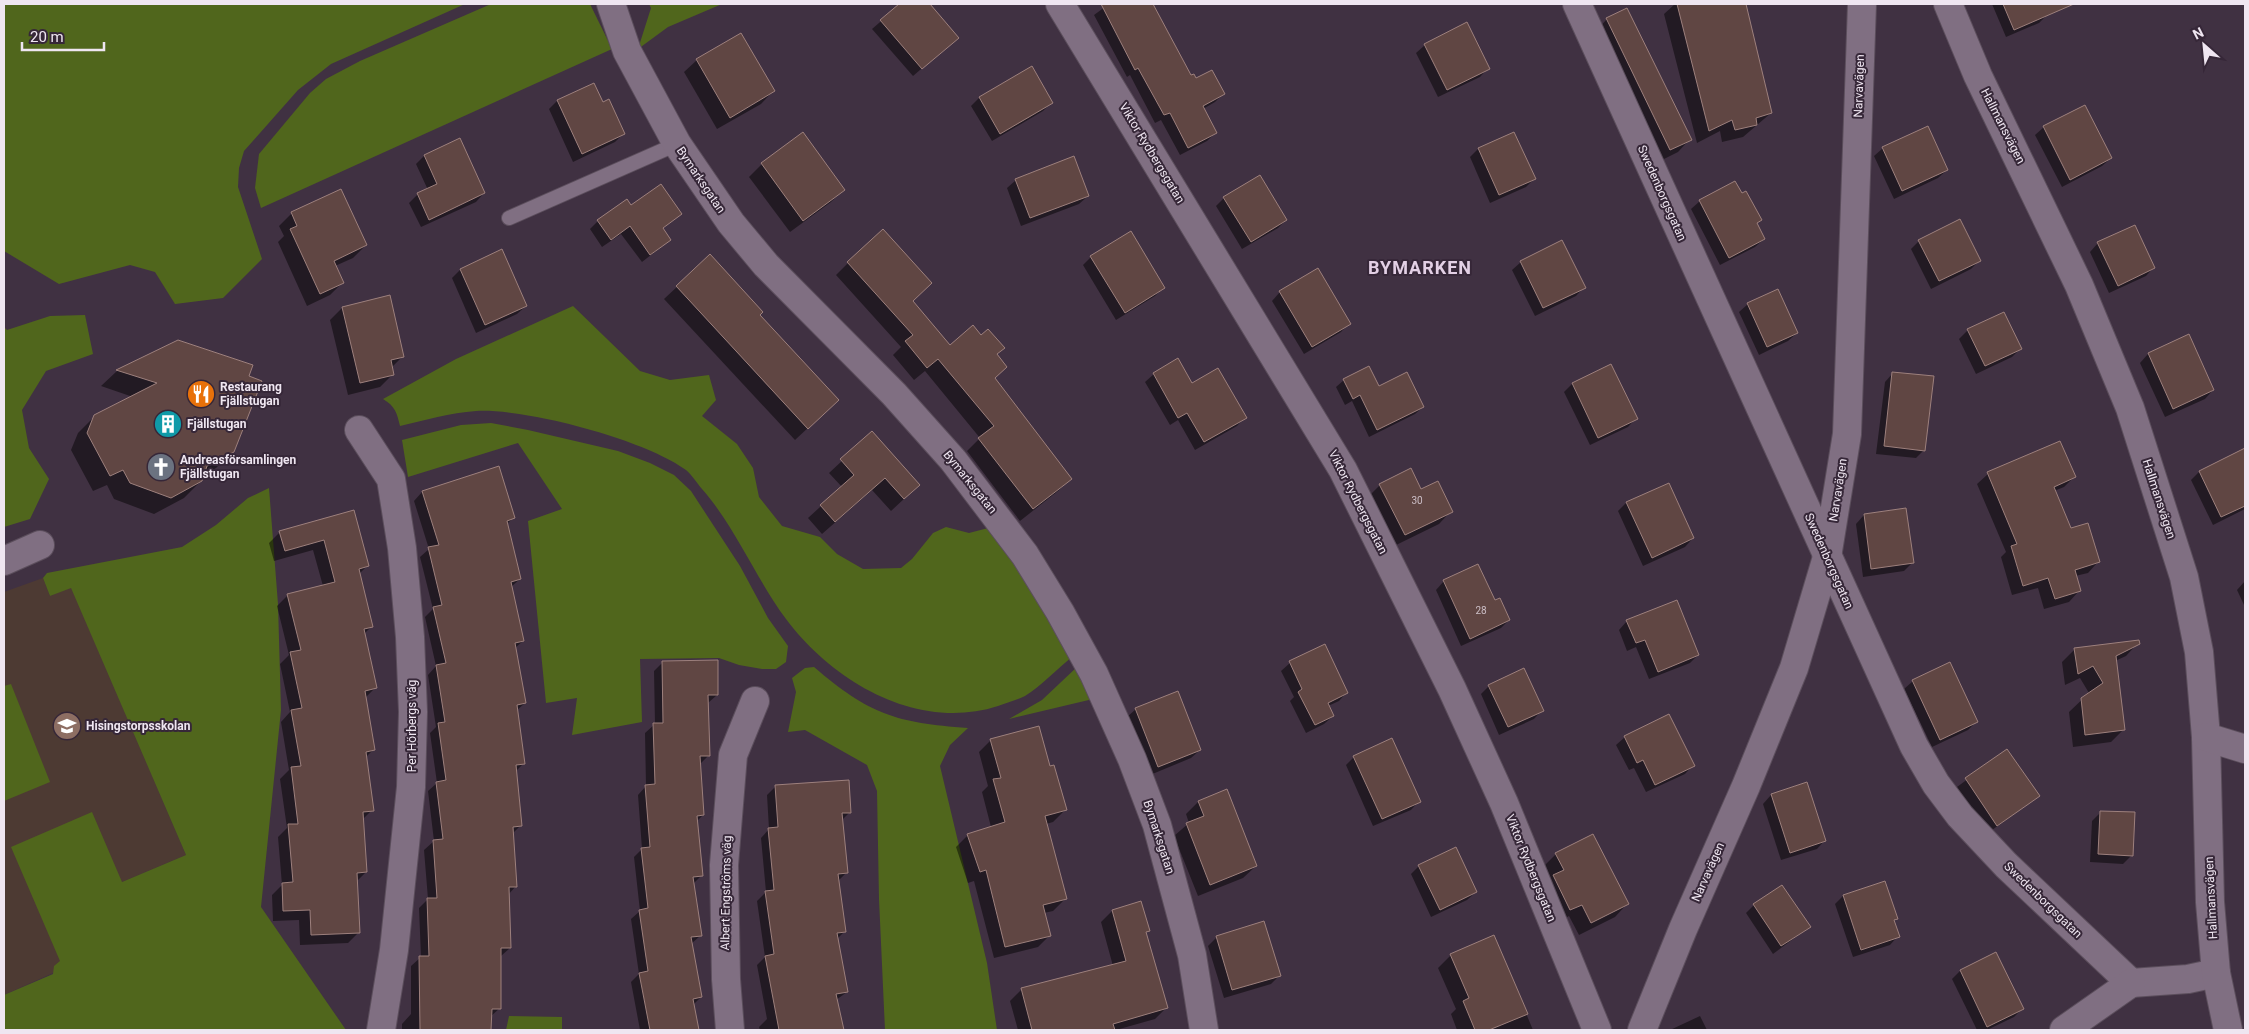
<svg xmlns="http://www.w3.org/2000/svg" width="2249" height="1034" font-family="Roboto,sans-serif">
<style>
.education{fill:#4d3a33}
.green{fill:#50661c}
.shadow{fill:#0007}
.building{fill:#604643;stroke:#9d807d}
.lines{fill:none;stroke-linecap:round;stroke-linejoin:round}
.service-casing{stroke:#5b4e5c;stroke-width:16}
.minor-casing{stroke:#5b4e5c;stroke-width:30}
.service{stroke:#806f82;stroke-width:14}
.minor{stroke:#806f82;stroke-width:28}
.labels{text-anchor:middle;stroke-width:4;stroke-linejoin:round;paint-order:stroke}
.number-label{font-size:10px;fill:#cbbec6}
.street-label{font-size:12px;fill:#efe6f1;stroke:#362738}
.poi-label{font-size:12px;font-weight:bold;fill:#efe6f1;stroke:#362738;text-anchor:start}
.district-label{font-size:18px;font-weight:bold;letter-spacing:1px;fill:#e3d0e5;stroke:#362738}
</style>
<rect width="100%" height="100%" fill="#403142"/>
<!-- education -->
<polygon class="education" points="43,578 50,596 71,587 186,855 122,882 53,973 4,995 4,592"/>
<!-- green -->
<g class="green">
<polygon points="4,4 465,4 331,64 298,90 244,151 239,168 238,187 262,259 223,298 175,304 155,272 130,265 59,284 4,251"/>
<polygon points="491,4 590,4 612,49 261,208 255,188 259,154 310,93 326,79 360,61"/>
<polygon points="649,4 722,4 668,27 638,49 651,8"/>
<path d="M 573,306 L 640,371 L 670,380 L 709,375 L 716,400 L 702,416 L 737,444 L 753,468 L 759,497 L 782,526 L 820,537 L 837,554 L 863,569 L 901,568 L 912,559 L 933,533 L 946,527 L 969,533 L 992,527 L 1008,550 L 1072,657 C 1057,669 1041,686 1025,696 C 1017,700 1007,703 998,706 C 918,732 833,682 786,619 C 755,577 736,528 702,489 C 697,483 692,475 686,470 C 646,440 526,408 476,411 C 450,413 425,420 400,426 C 397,413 395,406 383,399 L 456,359 Z"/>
<polygon points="85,315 93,354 46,371 22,410 29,448 49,479 30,519 4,527 4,327 7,330 50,316"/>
<polygon points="491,423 528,430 618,451 650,463 674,475 691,491 740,566 768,618 788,646 786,662 776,669 762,669 739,665 719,658 640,659 642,722 572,735 577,698 546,703 528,521 562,509 518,443 408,477 402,440 461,425"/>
<polygon points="269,488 278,604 281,710 261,907 346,1030 4,1030 4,995 53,974 54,966 60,961 11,847 92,812 122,882 186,855 71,588 50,596 43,578 47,573 182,547 216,525 248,498"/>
<path d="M 814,667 C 869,714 896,723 968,728 L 950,745 L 940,766 L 987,963 L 997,1030 L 885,1030 L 879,899 L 877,791 L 867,765 L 805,730 L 788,732 L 796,692 L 792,678 L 805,668 Z"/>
<polygon points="1077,667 1093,699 1009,719 1042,700"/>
<polygon points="11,684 50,782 4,801 4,686"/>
<polygon points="509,1016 562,1017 562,1030 506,1030"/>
</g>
<!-- shadow -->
<g class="shadow">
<polygon points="901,4 928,4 957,38 913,76 872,29"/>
<polygon points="1109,4 1152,4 1190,77 1223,94 1215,102 1203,109 1216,132 1207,141 1180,155 1161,120 1155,123 1130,75 1127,77 1094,15"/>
<polygon points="1675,4 1744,4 1771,113 1743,137 1722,142 1720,131 1697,143 1664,14"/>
<polygon points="1992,4 2076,4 2047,12 2048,14 2039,23 2006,37"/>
<polygon points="1607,19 1690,139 1678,152 1658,162 1595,32"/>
<polygon points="1425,45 1488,68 1480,77 1438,97 1416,53"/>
<polygon points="697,60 773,91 761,104 717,129 684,72"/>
<polygon points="1031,68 1052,102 1043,111 992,141 971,106 979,98"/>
<polygon points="593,85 602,103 623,134 615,142 573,162 549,109 557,101"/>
<polygon points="2044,127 2111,158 2102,166 2062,187 2035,135"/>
<polygon points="1514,133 1534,179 1526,187 1490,203 1470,157 1478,149"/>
<polygon points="803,134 844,189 831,202 790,232 749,177 762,164"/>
<polygon points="460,140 484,193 476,202 421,227 409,203 418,194 428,190 416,164 424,156"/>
<polygon points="1883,148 1947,170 1938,178 1894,199 1874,156"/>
<polygon points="1016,180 1088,196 1079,204 1021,226 1007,188"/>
<polygon points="1224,198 1286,220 1278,228 1242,249 1216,206"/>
<polygon points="1700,201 1760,220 1756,224 1764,239 1755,247 1720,265 1691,209"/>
<polygon points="631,207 680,214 662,229 670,240 642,262 621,234 602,247 590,229 598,221"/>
<polygon points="292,213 366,245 353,258 335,266 343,282 330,295 307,306 278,242 284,236 279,226"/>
<polygon points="1919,241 1979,261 1971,269 1931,289 1911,249"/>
<polygon points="2098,243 2154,267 2146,276 2109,293 2090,252"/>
<polygon points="502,251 526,306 517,314 476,333 452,278 460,270"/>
<polygon points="710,256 825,412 795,440 664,299"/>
<polygon points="1091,257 1163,288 1155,296 1116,320 1083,265"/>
<polygon points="1521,262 1584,287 1576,296 1535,316 1512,270"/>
<polygon points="848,263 912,301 950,346 996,355 994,379 1070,479 1058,491 1020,521 967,451 980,438 925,371 914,380 893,355 901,347 836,275"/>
<polygon points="1280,292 1349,323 1341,332 1304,354 1272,301"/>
<polygon points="1748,304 1797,333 1788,341 1759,355 1739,312"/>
<polygon points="342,308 403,356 391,368 393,374 380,387 348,395 330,320"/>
<polygon points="1968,330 2020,349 2012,357 1976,374 1959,339"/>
<polygon points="2188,336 2213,390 2205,399 2165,417 2140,363 2148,354"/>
<polygon points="178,341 247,377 233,451 216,468 203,475 201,481 184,498 154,514 114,499 107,485 93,491 71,450 78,433 95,416 133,397 101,386 117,371"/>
<polygon points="1611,366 1636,418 1628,427 1590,445 1564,392 1572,384"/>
<polygon points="1893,373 1924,450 1916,458 1876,454 1885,382"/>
<polygon points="1154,374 1192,385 1245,417 1237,426 1195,450 1178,420 1170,425 1145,382"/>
<polygon points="1344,380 1423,407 1415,414 1369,437 1352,401 1345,405 1336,387"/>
<polygon points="872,433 919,485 891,511 872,490 822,534 808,518 842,487 829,473"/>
<polygon points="2244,450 2245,509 2213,525 2191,480 2199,472"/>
<polygon points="499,468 514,517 506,525 520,579 511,587 523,641 515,648 525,703 516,711 523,764 515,772 521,825 512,834 516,886 508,895 510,948 501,956 500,1008 490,1017 490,1030 402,1030 402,1024 411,1014 411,966 421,957 419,908 428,899 424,850 434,841 428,791 437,783 430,733 436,727 428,675 436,666 425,617 433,609 420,557 429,549 414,501 422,492"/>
<polygon points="1988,474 2074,477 2064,487 2054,491 2070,529 2098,562 2088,573 2075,576 2079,591 2069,602 2044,609 2038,588 2012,595 2001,557 2006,552 1977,484"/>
<polygon points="1668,484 1693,538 1685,547 1643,566 1618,511 1626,503"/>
<polygon points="1380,485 1451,511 1439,524 1392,547 1368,497"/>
<polygon points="353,512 368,565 359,574 372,626 364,634 375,688 365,698 373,750 365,758 372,810 362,820 366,872 357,881 359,932 348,943 300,945 299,920 273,921 272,895 282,885 278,837 287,828 280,779 289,770 281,722 290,712 280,664 289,655 277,606 288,595 323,586 313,550 274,561 269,543 280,532"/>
<polygon points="1864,515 1912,563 1904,571 1863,577 1856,524"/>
<polygon points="1444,581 1494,602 1509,620 1501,628 1461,646 1436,590"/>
<polygon points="2245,581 2245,607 2237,590"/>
<polygon points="1627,621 1698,655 1690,663 1649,679 1636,647 1627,651 1619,630"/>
<polygon points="2138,643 2126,656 2115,661 2124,729 2111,742 2073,747 2069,712 2089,693 2080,678 2065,685 2062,662 2075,649"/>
<polygon points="1324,646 1347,692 1339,701 1328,706 1333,716 1324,724 1306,733 1290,701 1294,697 1281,671 1290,663"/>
<polygon points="663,662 717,695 708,703 709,755 700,764 703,815 696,822 701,876 693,884 700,936 691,944 701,997 693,1005 698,1030 640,1030 631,982 639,974 631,919 640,911 634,857 642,849 638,795 646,786 645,733 655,724 654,671"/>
<polygon points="1913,681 1977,721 1968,730 1932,747 1904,689"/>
<polygon points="1489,686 1542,710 1534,719 1499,735 1481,694"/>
<polygon points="1136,709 1200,750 1191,758 1150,775 1127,717"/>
<polygon points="1625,737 1693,765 1685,774 1646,792 1634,768 1629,770 1616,745"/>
<polygon points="991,740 1049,768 1065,810 1053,822 1046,824 1065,899 1053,911 1044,913 1050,935 1038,947 994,958 974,881 968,883 956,847 968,835 991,827 982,792 988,786 979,752"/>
<polygon points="2007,750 2038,796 1988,833 1957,787"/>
<polygon points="1354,757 1419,801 1411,810 1373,826 1346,765"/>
<polygon points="1806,784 1825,840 1817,849 1781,860 1763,804 1771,795"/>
<polygon points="776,786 850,812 842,820 847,872 838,881 845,931 837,939 847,992 836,1000 843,1030 760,1030 759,1027 767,1019 757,965 765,957 757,901 766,892 761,838 769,829 767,795"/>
<polygon points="1198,802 1256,866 1243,878 1198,896 1174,836 1189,823 1186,814"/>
<polygon points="2101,812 2132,855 2123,864 2090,862 2092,821"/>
<polygon points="1556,854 1627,904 1615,917 1579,935 1569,916 1558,922 1543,867"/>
<polygon points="1419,866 1476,892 1467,900 1431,917 1411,874"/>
<polygon points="1843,896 1897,919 1893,922 1898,936 1890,945 1853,957 1835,904"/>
<polygon points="1754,905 1809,927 1773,954 1746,913"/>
<polygon points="1112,911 1148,931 1145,934 1166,1008 1155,1019 1116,1030 1018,1030 1010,1001 1022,989 1113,966 1101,922"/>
<polygon points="1217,937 1279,976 1271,984 1224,998 1208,946"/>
<polygon points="1494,937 1533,1030 1457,1030 1451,1014 1456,1009 1438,968 1451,955"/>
<polygon points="1996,954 2022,1009 2014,1017 1987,1030 1977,1030 1952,979 1960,971"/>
<polygon points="1700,1016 1707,1030 1670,1030"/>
</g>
<!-- building -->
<g class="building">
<polygon points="899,4 930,4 959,38 922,69 880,20"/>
<polygon points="1101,4 1153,4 1191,75 1194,74 1196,78 1212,70 1225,94 1203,106 1217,133 1188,148 1170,113 1164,115 1138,68 1135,70"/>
<polygon points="1677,4 1746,4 1772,113 1756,118 1757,125 1735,130 1732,120 1709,131"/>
<polygon points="2003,4 2074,4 2014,30"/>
<polygon points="1627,8 1692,140 1670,150 1606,18"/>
<polygon points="1467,22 1490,69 1447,90 1424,44"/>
<polygon points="741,33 775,91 730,118 696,59"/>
<polygon points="1032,66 1053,103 1000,134 979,97"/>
<polygon points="594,83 603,102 609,99 625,134 582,154 557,100"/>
<polygon points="2085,105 2112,158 2070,180 2043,126"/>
<polygon points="1928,126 1948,170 1902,191 1882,147"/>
<polygon points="803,132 845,190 803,221 761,163"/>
<polygon points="1514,132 1536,179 1499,195 1478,148"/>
<polygon points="460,138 485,193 429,220 417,193 437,184 424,155"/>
<polygon points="1074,156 1089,196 1030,218 1015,179"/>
<polygon points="1260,175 1287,220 1251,242 1223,197"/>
<polygon points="1735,181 1742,193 1746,191 1762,220 1757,223 1765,239 1729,258 1699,200"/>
<polygon points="661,184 682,214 663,228 671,240 650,255 630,226 611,240 597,220 627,199 631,205"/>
<polygon points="341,189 367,245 334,261 344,283 320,294 290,229 297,226 291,212"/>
<polygon points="1960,219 1981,261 1939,281 1918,240"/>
<polygon points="2135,225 2155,268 2118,286 2097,242"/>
<polygon points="883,229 932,283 913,301 950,345 973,325 981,335 988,329 1005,348 997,354 1007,367 995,378 1072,479 1033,509 978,438 994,426 938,359 927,368 905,341 913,335 847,262"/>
<polygon points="1131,231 1165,288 1125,313 1090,256"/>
<polygon points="1562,240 1586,288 1543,308 1520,261"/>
<polygon points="502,249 527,306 485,325 460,269"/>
<polygon points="710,254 763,312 760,315 839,400 808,429 676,286"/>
<polygon points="1318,268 1351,324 1312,347 1279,291"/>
<polygon points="1778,289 1798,333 1767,347 1747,303"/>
<polygon points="390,295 404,357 391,360 394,375 360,383 342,307"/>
<polygon points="2004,312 2022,349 1985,366 1967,329"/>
<polygon points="2189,334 2214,390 2173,409 2148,353"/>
<polygon points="178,340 253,365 249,376 262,381 234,452 207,466 202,481 171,498 130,483 123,470 110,476 87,433 94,415 157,383 116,370"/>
<polygon points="1178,358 1192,383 1218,368 1247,418 1204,442 1187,413 1178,418 1153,373"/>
<polygon points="1611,364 1638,419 1598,438 1572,383"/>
<polygon points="1369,366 1379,386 1407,372 1424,407 1377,430 1360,395 1353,399 1343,379"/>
<polygon points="1892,372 1934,376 1925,451 1884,446"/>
<polygon points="872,431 920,485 904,499 885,478 835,522 820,505 854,475 840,459"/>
<polygon points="2060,441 2076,477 2054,487 2071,528 2088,523 2100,562 2075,570 2081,591 2055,599 2048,578 2023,586 2011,546 2017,544 1987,472"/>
<polygon points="2245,448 2245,506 2221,517 2199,471"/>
<polygon points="499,466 515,518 507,521 521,579 511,582 524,641 515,643 526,703 517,705 525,764 516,765 522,826 513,827 517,887 509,887 511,948 501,948 501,1009 492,1009 491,1030 420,1030 419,956 429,956 427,898 437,898 433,840 443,839 436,782 446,780 438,723 445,722 436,665 446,663 433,607 442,605 428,547 439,545 422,491"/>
<polygon points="1411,468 1421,489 1438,481 1453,512 1405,535 1379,484"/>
<polygon points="1669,483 1694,538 1652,558 1626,502"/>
<polygon points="1906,508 1914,563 1871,569 1864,514"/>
<polygon points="354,510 369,566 359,569 373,627 364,629 377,688 365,691 375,750 366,752 374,811 363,812 367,872 357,873 360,933 311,935 310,910 283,911 282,883 293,882 288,824 298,824 291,767 301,766 291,710 302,708 290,652 301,650 287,594 335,582 324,540 285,551 279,531"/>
<polygon points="1478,564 1495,600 1500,598 1510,620 1470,639 1443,580"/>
<polygon points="1677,600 1699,655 1658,672 1645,640 1636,643 1626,620"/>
<polygon points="2139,640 2140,644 2116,656 2125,730 2085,735 2081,698 2103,683 2093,666 2078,674 2074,648"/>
<polygon points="1325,644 1348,693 1328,703 1334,716 1315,725 1298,692 1302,689 1289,661"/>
<polygon points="718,660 718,695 708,695 710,756 700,756 704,815 697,816 703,876 693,877 702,936 691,937 702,997 693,999 699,1030 650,1030 639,973 648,971 639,910 648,908 641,848 650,847 645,785 655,784 653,723 663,723 662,661"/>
<polygon points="1950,662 1978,722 1940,740 1912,680"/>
<polygon points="1524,668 1544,711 1508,727 1488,685"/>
<polygon points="1178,691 1201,750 1158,767 1135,708"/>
<polygon points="1669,714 1695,766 1655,785 1643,760 1637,763 1624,736"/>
<polygon points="1039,726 1050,766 1054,765 1067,810 1045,816 1067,899 1043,905 1051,936 1005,947 986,870 980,872 967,834 1005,822 993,779 1001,778 990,739"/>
<polygon points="1392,738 1421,802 1382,819 1353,756"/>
<polygon points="2007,749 2040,796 1997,826 1965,778"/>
<polygon points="849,780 851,813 842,813 848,873 838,874 846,932 837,933 848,992 836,994 844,1030 779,1030 765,956 774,954 765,891 774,890 768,828 778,827 775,785"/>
<polygon points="1807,782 1826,841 1790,853 1771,794"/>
<polygon points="1227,789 1257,866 1210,885 1186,823 1204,816 1198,801"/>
<polygon points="2100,811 2135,812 2133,856 2098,854"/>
<polygon points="1593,834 1629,904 1591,923 1582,905 1570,910 1553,875 1564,870 1555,853"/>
<polygon points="1456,847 1477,892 1440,910 1418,865"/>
<polygon points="1885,881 1898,919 1894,920 1900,937 1861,950 1843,895"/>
<polygon points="1782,885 1811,927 1781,946 1753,904"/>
<polygon points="1141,901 1150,931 1146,932 1168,1008 1113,1024 1115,1030 1032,1030 1021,988 1126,961 1112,910"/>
<polygon points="1264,921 1281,976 1232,990 1216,936"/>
<polygon points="1494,935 1528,1014 1489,1030 1475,1030 1463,1001 1469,998 1450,954"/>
<polygon points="1996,952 2024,1009 1987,1027 1960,970"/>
</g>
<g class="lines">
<defs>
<polyline id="service" points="509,218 677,144"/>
<g id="minor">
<polyline points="611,4 627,51 677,144 731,223 766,265 894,394 953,460 1025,555 1060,612 1094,674 1132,759 1157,825 1192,955 1204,1030"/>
<polyline points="1060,4 1343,470 1452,689 1504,803 1597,1030"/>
<polyline points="1577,4 1914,746 1936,784 1960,816 2006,865 2131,983 2188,979 2216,973"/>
<polyline points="1948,4 1978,76 2079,285 2130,408 2184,577 2199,652 2206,737 2210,902 2216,973 2228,1030"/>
<polyline points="359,430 391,479 402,548 410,637 413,712 411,787 394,950 381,1030"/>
<polyline points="4,561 40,545"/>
<polyline points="2206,737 2245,749"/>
<polyline points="730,1030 726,979 724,865 733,755 755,701"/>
<polyline points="1642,1030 1683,929 1746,786 1794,668 1827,557 1847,434 1862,4"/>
<polyline points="2064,1030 2131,983"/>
</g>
</defs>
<!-- service casing -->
<use href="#service" class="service-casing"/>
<!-- minor casing -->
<use href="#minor" class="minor-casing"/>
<!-- service -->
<use href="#service" class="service"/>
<!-- minor -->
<use href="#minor" class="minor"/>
</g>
<!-- icons -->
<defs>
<symbol id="restaurant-disc" viewBox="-11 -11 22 22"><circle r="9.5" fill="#e8710a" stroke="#362738"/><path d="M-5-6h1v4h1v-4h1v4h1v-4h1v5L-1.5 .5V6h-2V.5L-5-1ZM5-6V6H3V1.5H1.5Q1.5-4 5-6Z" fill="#fff"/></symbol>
<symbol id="building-disc" viewBox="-11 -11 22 22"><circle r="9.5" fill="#0f9aa8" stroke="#362738"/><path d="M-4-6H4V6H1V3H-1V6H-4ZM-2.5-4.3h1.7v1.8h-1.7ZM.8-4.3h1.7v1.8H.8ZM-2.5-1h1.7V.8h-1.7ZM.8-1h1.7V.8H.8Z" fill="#fff"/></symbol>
<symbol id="church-disc" viewBox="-11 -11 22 22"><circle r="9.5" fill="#6b7280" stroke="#362738"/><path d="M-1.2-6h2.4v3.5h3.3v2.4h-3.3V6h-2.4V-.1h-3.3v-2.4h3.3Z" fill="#fff"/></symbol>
<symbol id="school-disc" viewBox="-11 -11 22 22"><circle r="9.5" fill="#8d6e63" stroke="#362738"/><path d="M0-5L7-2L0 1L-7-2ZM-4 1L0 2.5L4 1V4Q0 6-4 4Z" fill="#fff"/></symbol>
</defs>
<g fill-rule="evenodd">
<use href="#restaurant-disc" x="185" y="378" width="32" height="32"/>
<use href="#building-disc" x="152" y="408" width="32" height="32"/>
<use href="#church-disc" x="145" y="451" width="32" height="32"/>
<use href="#school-disc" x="51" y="710" width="32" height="32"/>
</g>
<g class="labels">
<!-- number labels -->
<g class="number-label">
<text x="1417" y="504">30</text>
<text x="1481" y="614">28</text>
</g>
<!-- street labels -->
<g class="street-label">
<text transform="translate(1859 86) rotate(-88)" y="4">Narvavägen</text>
<text transform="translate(2003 126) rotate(63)" y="4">Hallmansvägen</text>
<text transform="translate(1152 153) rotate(59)" y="4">Viktor Rydbergsgatan</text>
<text transform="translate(701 180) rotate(56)" y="4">Bymarksgatan</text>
<text transform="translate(1662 193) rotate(66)" y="4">Swedenborgsgatan</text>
<text transform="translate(970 482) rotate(51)" y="4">Bymarksgatan</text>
<text transform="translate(1838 490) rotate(-81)" y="4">Narvavägen</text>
<text transform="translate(2159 499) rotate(72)" y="4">Hallmansvägen</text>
<text transform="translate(1358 502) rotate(63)" y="4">Viktor Rydbergsgatan</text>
<text transform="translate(1829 561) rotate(66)" y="4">Swedenborgsgatan</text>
<text transform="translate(412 726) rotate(-90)" y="4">Per Hörbergs väg</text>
<text transform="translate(1159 837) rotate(72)" y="4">Bymarksgatan</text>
<text transform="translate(1531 868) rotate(68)" y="4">Viktor Rydbergsgatan</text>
<text transform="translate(1708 872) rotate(-66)" y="4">Narvavägen</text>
<text transform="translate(726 893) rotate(-89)" y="4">Albert Engströms väg</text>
<text transform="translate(2211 898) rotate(-93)" y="4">Hallmansvägen</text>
<text transform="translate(2043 900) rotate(44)" y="4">Swedenborgsgatan</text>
</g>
<!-- poi labels -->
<g class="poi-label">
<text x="220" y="391">Restaurang<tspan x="220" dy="14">Fjällstugan</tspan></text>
<text x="187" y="428">Fjällstugan</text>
<text x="180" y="464">Andreasförsamlingen<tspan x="180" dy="14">Fjällstugan</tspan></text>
<text x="86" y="730">Hisingstorpsskolan</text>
</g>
<!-- district labels -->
<g class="district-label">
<text x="1420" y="274">BYMARKEN</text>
</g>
</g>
<!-- border -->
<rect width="2249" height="1034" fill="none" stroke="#efe6f1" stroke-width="10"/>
<!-- north arrow -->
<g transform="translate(2204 45) rotate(333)" stroke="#362738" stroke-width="4" paint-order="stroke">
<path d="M0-4L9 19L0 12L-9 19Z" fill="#efe6f1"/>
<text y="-8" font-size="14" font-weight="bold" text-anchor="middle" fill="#efe6f1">N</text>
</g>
<!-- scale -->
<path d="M22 42v8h82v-8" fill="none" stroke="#efe6f1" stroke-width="2.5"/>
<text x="30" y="42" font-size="15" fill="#efe6f1" stroke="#362738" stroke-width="4" paint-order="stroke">20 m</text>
</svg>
